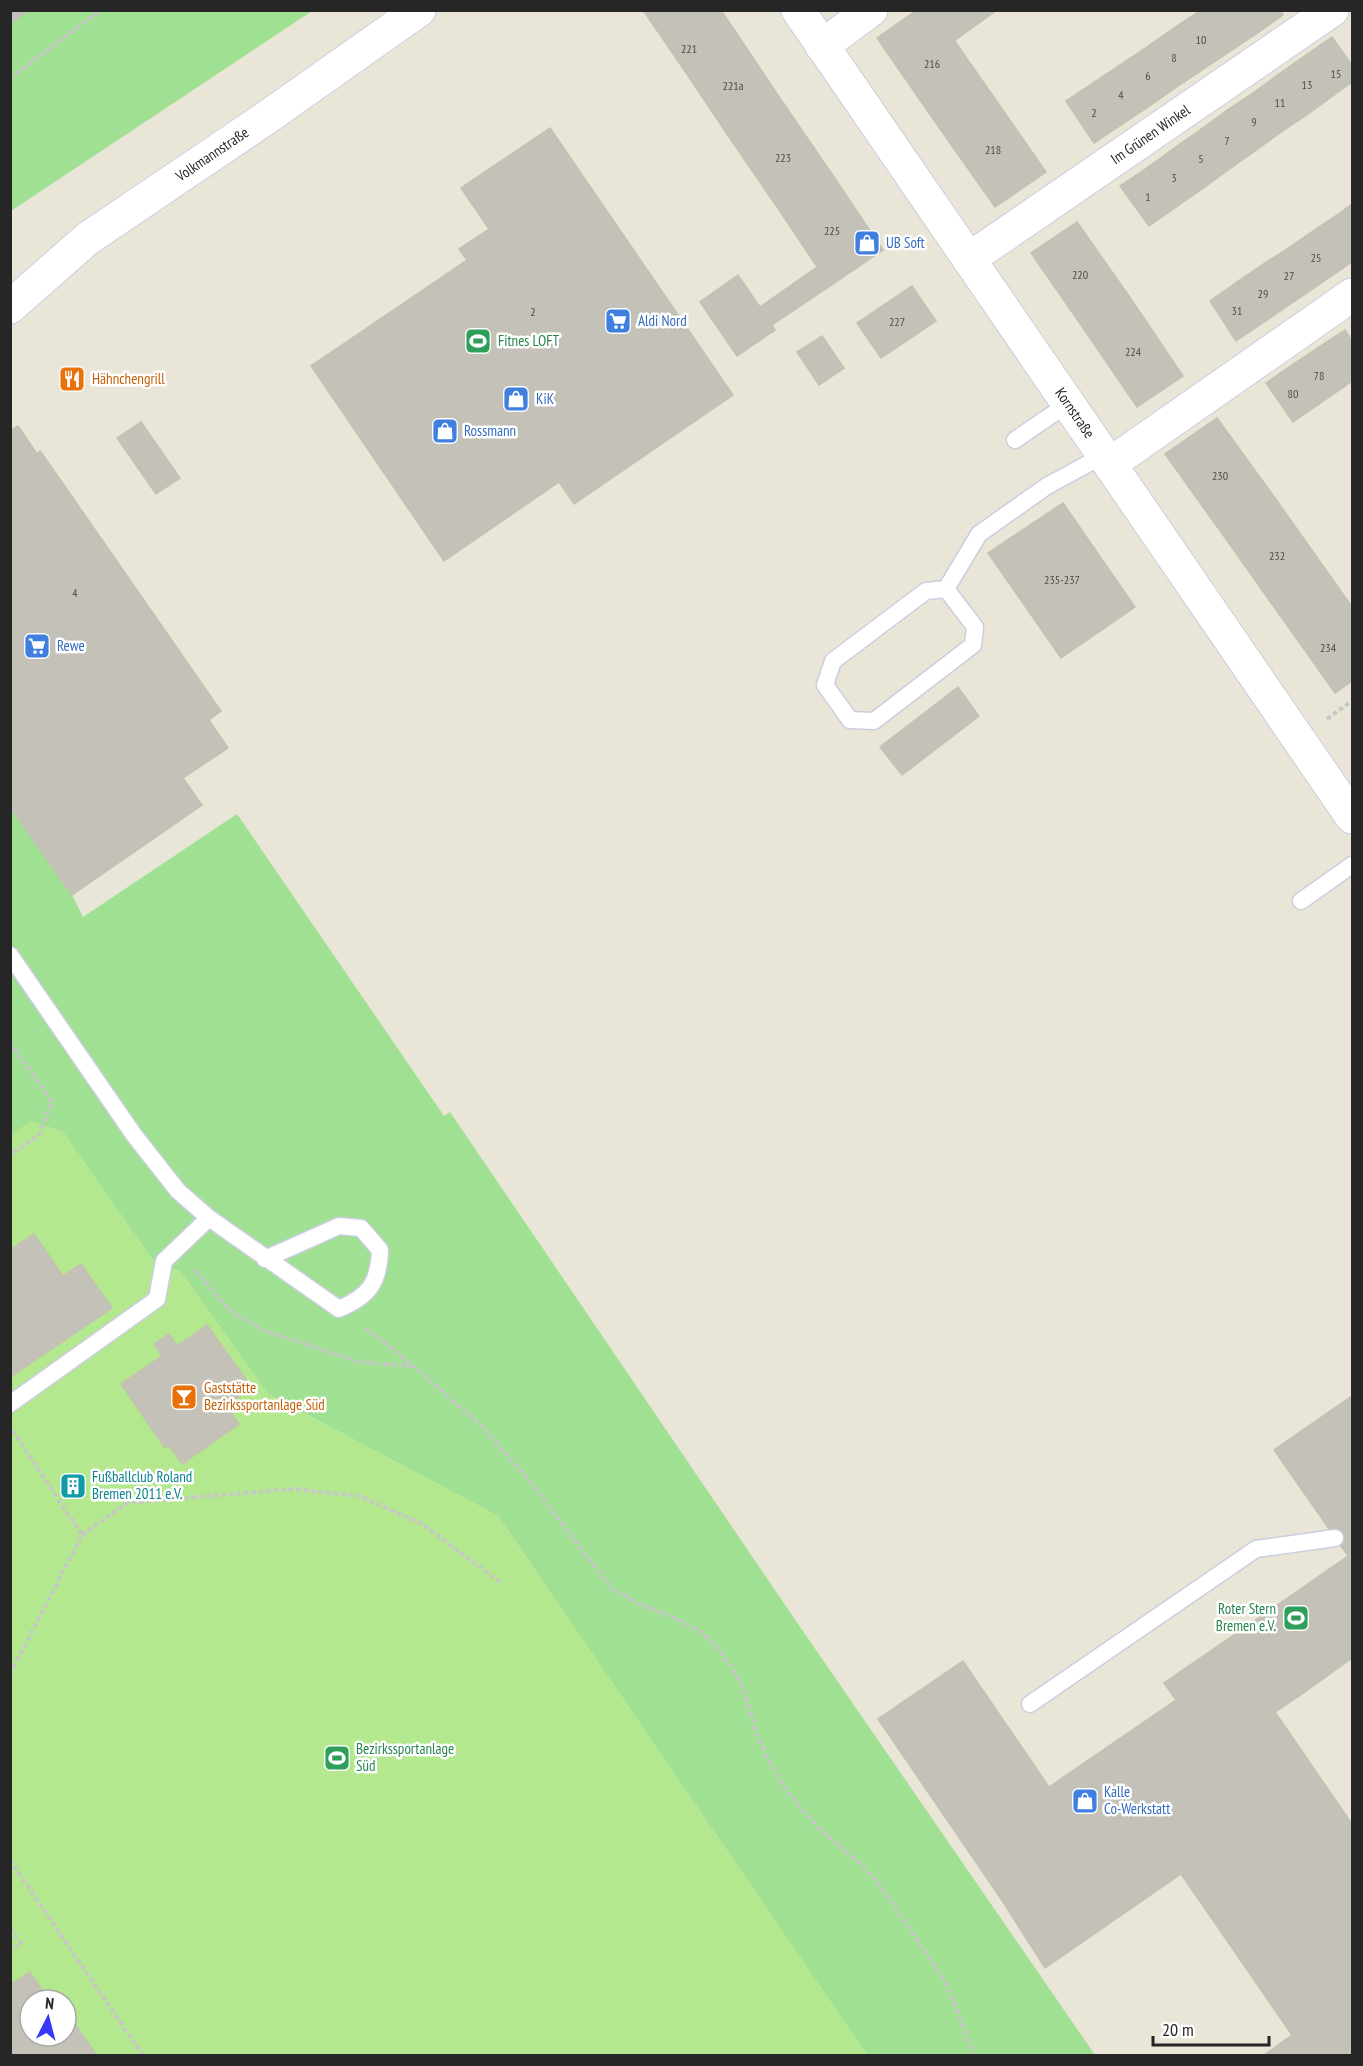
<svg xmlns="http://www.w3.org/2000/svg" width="1363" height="2066" font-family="'PT Sans Narrow',sans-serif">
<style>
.green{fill:#a0e093}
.pitch{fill:#b3e88f;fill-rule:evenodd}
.building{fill:#c4c1b8;stroke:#c4c1b2;stroke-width:1.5}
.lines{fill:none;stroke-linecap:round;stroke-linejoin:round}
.lane-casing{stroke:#cdcde0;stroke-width:19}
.street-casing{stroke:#cdcde0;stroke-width:35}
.secondary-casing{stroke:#cdcde0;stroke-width:35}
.path{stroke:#c7c7c7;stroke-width:4;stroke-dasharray:4.5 3;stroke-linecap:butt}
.lane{stroke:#fff;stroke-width:16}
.street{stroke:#fff;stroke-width:33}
.secondary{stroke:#fff;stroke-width:33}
.labels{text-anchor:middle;stroke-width:5;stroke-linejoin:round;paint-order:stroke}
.number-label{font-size:12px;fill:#4e4d4a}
.street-label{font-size:15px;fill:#262626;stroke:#fff}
.shop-label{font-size:15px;fill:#366cbe;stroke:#fff;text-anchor:start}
.leisure-label{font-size:15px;fill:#27864d;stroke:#fff;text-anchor:start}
.food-label{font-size:15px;fill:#c56008;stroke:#fff;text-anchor:start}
.culture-label{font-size:15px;fill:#0d838f;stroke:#fff;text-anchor:start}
</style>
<rect width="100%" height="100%" fill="#e9e5d7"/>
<!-- green -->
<g class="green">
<polygon points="11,11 312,11 11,211"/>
<polygon points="10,807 72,895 83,917 237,814 444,1116 450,1112 796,1621 1095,2055 867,2055 498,1516 268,1394 180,1271 154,1262 63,1132 31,1121 11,1136"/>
</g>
<!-- pitch -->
<path class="pitch" d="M 31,1121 L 63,1132 L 154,1262 L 180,1271 L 268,1394 L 498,1516 L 867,2055 L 11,2055 L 10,1136 ZM 30,2000 L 66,2000 L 66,2036 L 30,2036 Z"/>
<!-- building -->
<g class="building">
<polygon points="10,10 29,10 10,24"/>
<polygon points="643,10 721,10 735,31 682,67"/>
<polygon points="917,10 933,10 991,93 940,129 877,38"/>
<polygon points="936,10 997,10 954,41 934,12"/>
<polygon points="1201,10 1240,10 1256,34 1229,52"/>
<polygon points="1201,10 1229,52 1202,70 1174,28"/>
<polygon points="1240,10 1280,10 1283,15 1256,34"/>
<polygon points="1174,28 1202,70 1175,88 1147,47"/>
<polygon points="735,31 784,104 731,140 682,67"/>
<polygon points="1332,37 1352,65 1352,82 1334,95 1306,55"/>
<polygon points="1147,47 1175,88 1148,107 1120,65"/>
<polygon points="1306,55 1334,95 1308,114 1279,74"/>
<polygon points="1120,65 1148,107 1121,125 1093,83"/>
<polygon points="1279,74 1308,114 1281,132 1253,93"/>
<polygon points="1093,83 1121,125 1094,143 1066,101"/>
<polygon points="991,93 1046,172 995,207 940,129"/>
<polygon points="1253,93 1281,132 1255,151 1226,111"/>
<polygon points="784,104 834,177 781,213 731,140"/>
<polygon points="1226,111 1255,151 1228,170 1200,130"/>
<polygon points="550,128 733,395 574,504 559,482 444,561 311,366 467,260 459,249 489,229 461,188"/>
<polygon points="1200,130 1228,170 1202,189 1173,149"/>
<polygon points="1173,149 1202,189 1176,207 1147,168"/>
<polygon points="1147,168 1176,207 1149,226 1120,186"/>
<polygon points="834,177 883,250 830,286 781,213"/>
<polygon points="1352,204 1352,231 1340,213"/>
<polygon points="1340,213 1352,231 1352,262 1343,268 1316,229"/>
<polygon points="1077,222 1129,296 1083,328 1031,253"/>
<polygon points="1316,229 1343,268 1317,286 1290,247"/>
<polygon points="1290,247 1317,286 1289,305 1262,265"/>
<polygon points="1262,265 1289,305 1264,322 1237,282"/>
<polygon points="817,267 830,286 772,325 775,330 737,356 700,302 738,275 760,307"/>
<polygon points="1237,282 1264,322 1236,341 1210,301"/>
<polygon points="912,286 936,321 881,358 857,323"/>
<polygon points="1129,296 1183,376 1137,407 1083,328"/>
<polygon points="1345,330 1352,341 1352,381 1345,386 1319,347"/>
<polygon points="822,336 844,368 819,385 797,352"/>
<polygon points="1319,347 1345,386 1319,404 1292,365"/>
<polygon points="1292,365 1319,404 1293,422 1266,383"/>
<polygon points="1217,418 1275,498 1223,535 1165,454"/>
<polygon points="141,422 180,478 156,494 117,438"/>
<polygon points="18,426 37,454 40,451 57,475 221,711 209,720 228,748 183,778 202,805 72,895 10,807 10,431"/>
<polygon points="1275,498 1331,577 1279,614 1223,535"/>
<polygon points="1063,503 1135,607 1061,658 988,553"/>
<polygon points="1331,577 1352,607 1352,681 1335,693 1279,614"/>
<polygon points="958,687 979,716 902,775 880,747"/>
<polygon points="34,1234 63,1276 81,1264 112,1308 10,1377 10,1250"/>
<polygon points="207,1325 252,1388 226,1406 239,1424 182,1464 169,1445 165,1448 121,1384 162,1356 154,1344 169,1334 177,1346"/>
<polygon points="1352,1396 1352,1658 1309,1689 1260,1617 1348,1556 1274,1450"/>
<polygon points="71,1474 85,1487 72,1496 62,1484"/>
<polygon points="1260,1617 1309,1689 1001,1899 878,1719 963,1661 1049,1787 1176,1700 1164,1683"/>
<polygon points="1275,1712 1352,1824 1352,1994 1292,2035 1181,1874 1045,1968 1001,1899"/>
<polygon points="30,1972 49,2000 30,2000 30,2036 66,2036 66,2011 97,2056 10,2056 10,1985"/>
<polygon points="1352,1994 1352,2056 1263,2056 1292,2035"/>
</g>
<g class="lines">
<defs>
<g id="lane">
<polyline points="1015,440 1069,403"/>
<polyline points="946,589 926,591 833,661 825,685 850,720 874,721 973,645 975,627 946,589 979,534 1047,486 1104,455"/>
<polyline points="1301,901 1352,865"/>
<path d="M 10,955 L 134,1135 L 178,1191 L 209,1218 L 339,1309 C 369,1296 379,1283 380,1250 L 361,1228 L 339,1226 L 265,1259"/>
<polyline points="10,1404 157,1299 164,1261 209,1218"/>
<polyline points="1030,1704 1256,1549 1335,1538"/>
</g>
<g id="street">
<polyline points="822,46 871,10"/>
<path id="s1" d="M 969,259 L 1332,10"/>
<path id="s2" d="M 10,307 L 87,239 L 266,118 L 419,10"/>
<polyline points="1110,464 1352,295"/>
</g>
<g id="secondary">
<path id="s3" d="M 798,10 L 1352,817"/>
</g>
</defs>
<!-- lane casing -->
<use href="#lane" class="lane-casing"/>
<!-- street casing -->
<use href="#street" class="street-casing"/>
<!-- secondary casing -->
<use href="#secondary" class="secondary-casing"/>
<!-- path -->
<g class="path">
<polyline points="10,78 101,10"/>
<polyline points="1327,719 1352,701"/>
<polyline points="10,1042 52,1102 38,1136 10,1155"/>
<polyline points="196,1270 229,1310 265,1331 359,1362 413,1366"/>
<polyline points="365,1328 414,1366 482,1427 524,1474 612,1589 638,1603 684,1622 702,1633 716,1647 730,1665 743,1688 758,1738 782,1785 816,1826 862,1865 879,1884 943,1978 960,2017 973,2056"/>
<polyline points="82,1535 127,1503 293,1489 360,1496 422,1524 501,1583"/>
<polyline points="10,1674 82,1535 13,1431"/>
<polyline points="10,1860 143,2056"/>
<polyline points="10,1928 21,1943 10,1951"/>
</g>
<!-- lane -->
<use href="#lane" class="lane"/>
<!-- street -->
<use href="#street" class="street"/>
<!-- secondary -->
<use href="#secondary" class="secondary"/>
</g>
<!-- icons -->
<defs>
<symbol id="shop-square" viewBox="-11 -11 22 22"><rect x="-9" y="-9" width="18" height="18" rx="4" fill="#3f7fe0" stroke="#fff"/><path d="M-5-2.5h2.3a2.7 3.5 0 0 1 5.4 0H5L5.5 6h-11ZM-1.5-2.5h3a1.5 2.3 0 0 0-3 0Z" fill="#fff"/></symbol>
<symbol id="supermarket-square" viewBox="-11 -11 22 22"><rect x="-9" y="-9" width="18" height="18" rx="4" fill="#3f7fe0" stroke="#fff"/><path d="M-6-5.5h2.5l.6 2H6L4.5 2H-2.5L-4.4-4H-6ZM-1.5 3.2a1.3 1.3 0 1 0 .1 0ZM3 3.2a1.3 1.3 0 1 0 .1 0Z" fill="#fff"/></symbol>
<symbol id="stadium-square" viewBox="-11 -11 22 22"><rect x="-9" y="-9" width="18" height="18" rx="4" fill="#2e9e5b" stroke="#fff"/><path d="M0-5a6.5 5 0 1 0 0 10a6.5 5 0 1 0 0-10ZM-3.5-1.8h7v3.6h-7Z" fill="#fff"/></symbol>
<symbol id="restaurant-square" viewBox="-11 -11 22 22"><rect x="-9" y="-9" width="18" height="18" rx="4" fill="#e8710a" stroke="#fff"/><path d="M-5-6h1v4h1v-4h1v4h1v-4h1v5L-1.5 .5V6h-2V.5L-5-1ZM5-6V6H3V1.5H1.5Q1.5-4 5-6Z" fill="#fff"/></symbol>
<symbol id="bar-square" viewBox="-11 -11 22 22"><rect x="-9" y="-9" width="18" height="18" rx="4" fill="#e8710a" stroke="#fff"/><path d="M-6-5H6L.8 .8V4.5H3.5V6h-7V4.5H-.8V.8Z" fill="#fff"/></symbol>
<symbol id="building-square" viewBox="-11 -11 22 22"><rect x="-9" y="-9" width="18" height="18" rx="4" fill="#0f9aa8" stroke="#fff"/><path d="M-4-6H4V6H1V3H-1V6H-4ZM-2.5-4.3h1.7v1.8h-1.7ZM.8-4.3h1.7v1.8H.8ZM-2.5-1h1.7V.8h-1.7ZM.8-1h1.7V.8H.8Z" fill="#fff"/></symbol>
</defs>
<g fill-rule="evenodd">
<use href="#shop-square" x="852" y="228" width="30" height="30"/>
<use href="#supermarket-square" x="603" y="306" width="30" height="30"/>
<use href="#stadium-square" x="463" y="326" width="30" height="30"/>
<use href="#restaurant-square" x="57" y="364" width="30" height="30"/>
<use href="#shop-square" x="501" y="384" width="30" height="30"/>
<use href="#shop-square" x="430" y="416" width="30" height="30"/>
<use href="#supermarket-square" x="22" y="631" width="30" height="30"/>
<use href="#bar-square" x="169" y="1382" width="30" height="30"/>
<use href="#building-square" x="58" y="1471" width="30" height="30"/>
<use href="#stadium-square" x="1281" y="1603" width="30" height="30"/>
<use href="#stadium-square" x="322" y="1743" width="30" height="30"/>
<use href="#shop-square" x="1070" y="1786" width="30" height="30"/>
</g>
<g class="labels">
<!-- number labels -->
<g class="number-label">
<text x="1201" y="44">10</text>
<text x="689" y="53">221</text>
<text x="1174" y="62">8</text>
<text x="932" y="68">216</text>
<text x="1336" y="78">15</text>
<text x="1148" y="80">6</text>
<text x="1307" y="89">13</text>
<text x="733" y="90">221a</text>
<text x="1121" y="99">4</text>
<text x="1280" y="107">11</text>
<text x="1094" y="117">2</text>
<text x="1254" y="126">9</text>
<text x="1227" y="145">7</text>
<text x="993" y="154">218</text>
<text x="783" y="162">223</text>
<text x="1201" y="163">5</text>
<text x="1174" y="182">3</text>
<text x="1148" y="201">1</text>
<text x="832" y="235">225</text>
<text x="1316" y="262">25</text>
<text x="1080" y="279">220</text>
<text x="1289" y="280">27</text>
<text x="1263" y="298">29</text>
<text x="1237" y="315">31</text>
<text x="533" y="316">2</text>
<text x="897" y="326">227</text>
<text x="1133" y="356">224</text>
<text x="1319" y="380">78</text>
<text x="1293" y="398">80</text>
<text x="1220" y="480">230</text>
<text x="1277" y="560">232</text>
<text x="1062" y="584">235-237</text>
<text x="75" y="597">4</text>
<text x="1328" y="652">234</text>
</g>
<!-- street labels -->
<g class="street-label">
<text dy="5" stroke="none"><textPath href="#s1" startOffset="220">Im Grünen Winkel</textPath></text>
<text dy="5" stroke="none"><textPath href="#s2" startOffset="254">Volkmannstraße</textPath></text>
<text dy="5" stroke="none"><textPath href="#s3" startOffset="489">Kornstraße</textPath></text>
</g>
<!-- shop labels -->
<g class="shop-label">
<text x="886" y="248">UB Soft</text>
<text x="638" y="326">Aldi Nord</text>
<text x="536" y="404">KiK</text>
<text x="464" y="436">Rossmann</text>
<text x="57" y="651">Rewe</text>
<text x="1104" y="1797">Kalle<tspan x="1104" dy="17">Co-Werkstatt</tspan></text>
</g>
<!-- leisure labels -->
<g class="leisure-label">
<text x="498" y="346">Fitnes LOFT</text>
<text x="1276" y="1614" text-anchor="end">Roter Stern<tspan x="1276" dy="17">Bremen e.V.</tspan></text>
<text x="356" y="1754">Bezirkssportanlage<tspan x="356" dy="17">Süd</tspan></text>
</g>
<!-- food labels -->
<g class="food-label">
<text x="92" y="384">Hähnchengrill</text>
<text x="204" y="1393">Gaststätte<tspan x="204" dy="17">Bezirkssportanlage Süd</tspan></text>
</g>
<!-- culture labels -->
<g class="culture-label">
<text x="92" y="1482">Fußballclub Roland<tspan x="92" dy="17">Bremen 2011 e.V.</tspan></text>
</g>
</g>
<!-- border -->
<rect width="1363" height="2066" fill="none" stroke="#262626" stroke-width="24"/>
<!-- north arrow -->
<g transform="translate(48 2018) rotate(6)"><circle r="28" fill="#ffffff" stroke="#a8a8a8" stroke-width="1.5"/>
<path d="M0-4.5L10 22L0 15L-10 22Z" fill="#3739f7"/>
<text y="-9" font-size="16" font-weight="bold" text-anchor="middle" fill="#262626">N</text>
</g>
<!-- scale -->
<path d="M1153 2036v9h116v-9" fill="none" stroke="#262626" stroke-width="3"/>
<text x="1162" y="2036" font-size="18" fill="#262626" stroke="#ffffff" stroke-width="4.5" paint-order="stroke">20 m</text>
</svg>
